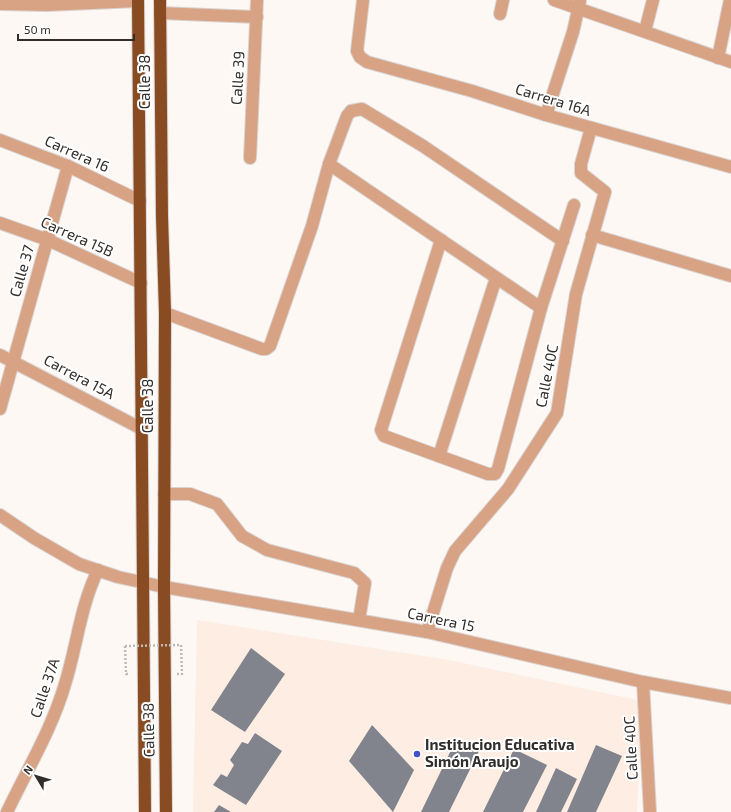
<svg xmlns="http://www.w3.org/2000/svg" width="731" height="812" font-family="'Exo 2',sans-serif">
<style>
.built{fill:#feede3}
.building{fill:#81848c}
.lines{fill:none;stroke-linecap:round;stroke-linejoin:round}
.minor-casing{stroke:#d9d3d1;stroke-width:14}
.highway-casing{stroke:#d9d3d1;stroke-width:14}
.path{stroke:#c0bab7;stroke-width:2.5;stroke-dasharray:2 2;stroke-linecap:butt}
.minor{stroke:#d7a384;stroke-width:12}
.highway{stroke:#894b21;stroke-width:12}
.path-bridge{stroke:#c0bab7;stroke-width:2.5;stroke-dasharray:2 2;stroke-linecap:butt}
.poi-dot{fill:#4452c6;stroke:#fff;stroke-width:1.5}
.labels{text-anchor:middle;stroke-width:4;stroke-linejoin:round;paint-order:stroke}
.street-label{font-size:15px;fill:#312d2b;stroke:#fff}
.poi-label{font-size:15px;font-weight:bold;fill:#312d2b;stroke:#fff;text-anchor:start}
</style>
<rect width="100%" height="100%" fill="#fef8f5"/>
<!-- built -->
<polygon class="built" points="197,620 449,660 642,701 637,812 193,812"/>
<!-- building -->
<g class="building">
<polygon points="251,648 285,674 245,732 211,710"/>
<polygon points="372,725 414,770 393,812 349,761"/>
<polygon points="255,733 282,751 246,805 213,785 221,774 227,777 234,765 230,760 242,742 248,744"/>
<polygon points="457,738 479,751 449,812 421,812"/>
<polygon points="596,745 622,756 596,812 567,812"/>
<polygon points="514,749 547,765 523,812 483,812"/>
<polygon points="556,768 577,779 561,812 536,812"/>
<polygon points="219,805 231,812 214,812"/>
</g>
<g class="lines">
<defs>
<g id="minor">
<polyline points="363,0 357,51 360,57 367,62 472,91 546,115 731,167"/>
<polyline points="554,0 731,62"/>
<polyline points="0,4 47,5 138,1"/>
<polyline points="160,13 257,17"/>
<polyline points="500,14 503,0"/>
<polyline points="645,31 653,0"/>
<polyline points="718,58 730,0"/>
<polyline points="546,115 573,32 580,1"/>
<polyline points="0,140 68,166 140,201"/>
<polyline points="250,158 257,0"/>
<polyline points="329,164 541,308 574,205"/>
<polyline points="0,223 48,240 141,283"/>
<polyline points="592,235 731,276"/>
<polyline points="441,240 381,430 384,436 488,474 495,474 498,469 541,308"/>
<polyline points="165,313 262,349 266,349 270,346 312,226 329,164 347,116 351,111 362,109 423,146 563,241"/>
<polyline points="0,355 142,429"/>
<polyline points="0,409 68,166"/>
<polyline points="439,456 496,278"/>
<polyline points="164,494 190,494 217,504 242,536 267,550 354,573 365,583 359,620"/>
<polyline points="0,515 34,538 79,564 118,577 164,587 427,632 643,682 731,698"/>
<polyline points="427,632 447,568 455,551 508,489 557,413 576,294 605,192 581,173 581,164 591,128"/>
<polyline points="643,682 650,812"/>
<path d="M 7,812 C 27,770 52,729 65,684 C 77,646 80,607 98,570"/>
</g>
<g id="highway">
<polyline points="138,0 145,812"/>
<polyline points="160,0 162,216 165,313 164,587 166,812"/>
</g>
</defs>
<!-- minor casing -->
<use href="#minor" class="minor-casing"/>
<!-- highway casing -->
<use href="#highway" class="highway-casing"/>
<!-- path -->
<g class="path">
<polyline points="125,646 126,674 130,674"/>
<polyline points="177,674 182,674 181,645"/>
</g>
<!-- minor -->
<use href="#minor" class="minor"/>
<!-- highway -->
<use href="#highway" class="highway"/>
<!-- path-bridge -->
<polyline class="path-bridge" points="125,646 181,645"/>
</g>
<!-- markers -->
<circle class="poi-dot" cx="417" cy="754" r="4"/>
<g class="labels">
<!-- street labels -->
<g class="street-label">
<text transform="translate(238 78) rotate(-87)" y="5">Calle 39</text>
<text transform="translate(145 82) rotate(-90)" y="5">Calle 38</text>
<text transform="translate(553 100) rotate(17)" y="5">Carrera 16A</text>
<text transform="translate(77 154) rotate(24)" y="5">Carrera 16</text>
<text transform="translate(77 237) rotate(24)" y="5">Carrera 15B</text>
<text transform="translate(22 271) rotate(-74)" y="5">Calle 37</text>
<text transform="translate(547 376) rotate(-79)" y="5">Calle 40C</text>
<text transform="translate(79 377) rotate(28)" y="5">Carrera 15A</text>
<text transform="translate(148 406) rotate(-90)" y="5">Calle 38</text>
<text transform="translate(441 620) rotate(12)" y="5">Carrera 15</text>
<text transform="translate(45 688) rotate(-71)" y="5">Calle 37A</text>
<text transform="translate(149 730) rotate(-91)" y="5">Calle 38</text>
<text transform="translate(631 748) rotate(-93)" y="5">Calle 40C</text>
</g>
<!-- poi labels -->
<g class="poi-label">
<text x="425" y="750">Institucion Educativa<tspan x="425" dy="17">Simón Araujo</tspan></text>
</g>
</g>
<!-- north arrow -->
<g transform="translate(36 776) rotate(308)" stroke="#ffffff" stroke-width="3" paint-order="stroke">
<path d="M0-3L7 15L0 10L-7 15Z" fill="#312d2b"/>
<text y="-6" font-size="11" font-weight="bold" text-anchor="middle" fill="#312d2b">N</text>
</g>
<!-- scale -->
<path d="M18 34v6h116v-6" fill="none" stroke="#312d2b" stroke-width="2"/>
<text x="24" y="34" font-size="12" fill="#312d2b" stroke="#ffffff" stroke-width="3" paint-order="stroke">50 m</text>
</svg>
